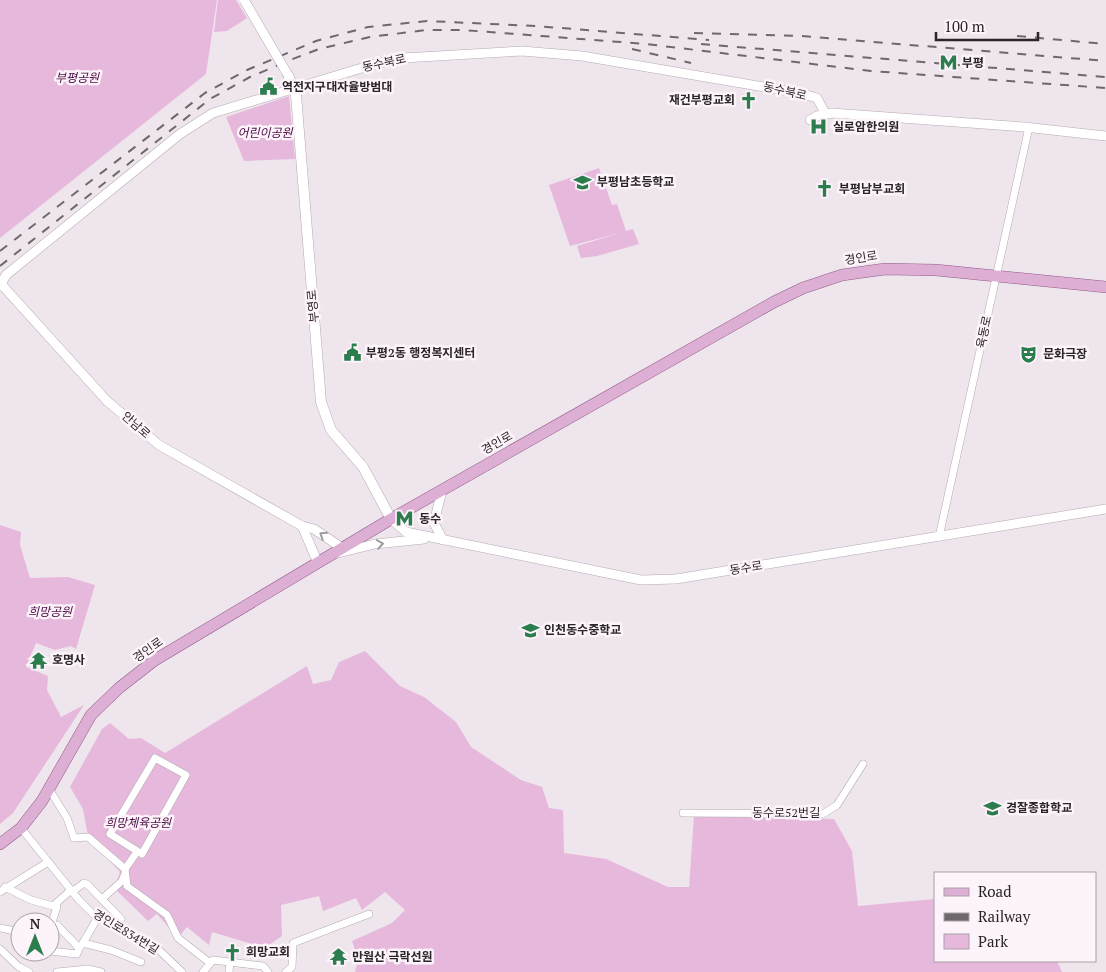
<svg xmlns="http://www.w3.org/2000/svg" width="1106" height="972" font-family="'PT Serif','Noto Sans KR',serif">
<style>
.green{fill:#e6b9dc}
.lines{fill:none;stroke-linecap:round;stroke-linejoin:round}
.minor-casing{stroke:#b4aab1;stroke-width:8}
.tertiary-casing{stroke:#b4aab1;stroke-width:10}
.secondary-casing{stroke:#b4aab1;stroke-width:11}
.primary-casing{stroke:#905c86;stroke-width:12}
.minor{stroke:#fff;stroke-width:7}
.tertiary{stroke:#fff;stroke-width:9}
.secondary{stroke:#fff;stroke-width:10}
.primary{stroke:#deafd4;stroke-width:11}
.rail{stroke:#6e686d;stroke-width:2;stroke-dasharray:9 9;stroke-linecap:butt}
.tertiary-bridge-casing{stroke:#b4aab1;stroke-width:10;stroke-linecap:butt}
.tertiary-bridge{stroke:#fff;stroke-width:9}
.oneway{stroke:#9f9d9e}
.labels{text-anchor:middle;stroke-width:5;stroke-linejoin:round;paint-order:stroke}
.street-label{font-size:12px;fill:#292528;stroke:#fdf3fa}
.poi-label{font-size:12px;font-weight:bold;fill:#292528;stroke:#fdf3fa;text-anchor:start}
.park-label{font-size:12px;font-style:italic;fill:#4b0b42;stroke:#fdf3fa}
</style>
<rect width="100%" height="100%" fill="#efe5ed"/>
<!-- green -->
<g class="green">
<polygon points="0,0 217,0 206,74 0,238"/>
<polygon points="218,0 236,0 247,18 227,31 214,32"/>
<polygon points="289,96 295,159 244,161 226,117"/>
<polygon points="599,168 612,205 617,204 626,231 633,229 639,244 597,256 581,258 577,246 620,233 570,246 549,185"/>
<polygon points="0,525 21,532 20,545 30,578 68,577 95,585 76,649 71,646 55,650 36,643 26,667 48,676 47,690 61,717 84,705 13,813 0,824"/>
<polygon points="365,651 400,686 424,697 456,722 471,747 521,780 542,787 549,808 563,810 564,853 606,859 668,887 689,887 694,816 834,819 852,851 858,906 935,899 935,961 1057,961 1062,972 355,972 358,959 352,941 392,923 405,910 385,892 362,910 356,898 323,911 319,896 281,905 282,936 265,948 212,932 209,945 187,927 178,938 157,914 148,921 114,888 120,872 88,837 83,809 70,787 102,729 110,723 129,739 141,738 165,753 307,666 313,684 331,680 339,662"/>
</g>
<g class="lines">
<defs>
<g id="minor">
<polyline points="939,537 1029,127"/>
<polygon points="155,758 186,775 142,854 110,834"/>
<polyline points="49,789 67,818 74,838 88,837 125,869"/>
<polyline points="683,813 823,814 837,805 863,764"/>
<polyline points="21,828 79,900 93,914 160,951 182,972"/>
<polyline points="137,852 125,869 127,886 167,915 178,938 210,963"/>
<polyline points="5,887 31,900 57,907 51,925"/>
<polyline points="0,892 48,862"/>
<polyline points="72,892 84,883 88,885 121,919 113,926"/>
<polyline points="102,899 122,881 125,874"/>
<polyline points="53,906 71,890"/>
<polyline points="50,925 57,925 79,948 83,943 111,950 141,962"/>
<polyline points="0,928 20,932"/>
<polyline points="83,943 98,917"/>
<polyline points="0,949 19,967 29,972"/>
<polyline points="50,951 77,954 79,948"/>
<polyline points="57,972 88,969 101,972"/>
<polyline points="203,972 213,960 263,966 268,972"/>
<polyline points="229,972 230,962"/>
<polyline points="286,972 292,967 293,943 369,914"/>
</g>
<g id="tertiary">
<polyline points="810,120 817,116 832,113 1024,127 1106,136"/>
<polyline points="2,285 107,401 159,445 302,526 314,529 342,548"/>
<polyline points="0,286 6,275 180,134 213,113 375,64 403,58 522,51 582,56 799,93 817,98 825,113"/>
<polyline points="442,490 434,523 443,540"/>
<polyline points="391,519 406,532 641,580 676,579 1106,509"/>
<polyline points="302,526 318,563"/>
<polyline points="338,553 375,544 424,539"/>
</g>
<polyline id="secondary" points="288,75 296,95 321,402 331,430 363,467 391,519"/>
<polyline id="primary" points="0,844 21,828 42,801 91,715 119,688 155,660 391,519 774,302 803,288 842,275 885,269 936,270 1106,287"/>
</defs>
<!-- minor casing -->
<use href="#minor" class="minor-casing"/>
<!-- tertiary casing -->
<use href="#tertiary" class="tertiary-casing"/>
<!-- secondary casing -->
<use href="#secondary" class="secondary-casing"/>
<!-- primary casing -->
<use href="#primary" class="primary-casing"/>
<!-- minor -->
<use href="#minor" class="minor"/>
<!-- tertiary -->
<use href="#tertiary" class="tertiary"/>
<!-- secondary -->
<use href="#secondary" class="secondary"/>
<!-- primary -->
<use href="#primary" class="primary"/>
<!-- rail -->
<g class="rail">
<polyline points="694,33 801,36 1106,61"/>
<polyline points="1017,36 1106,44"/>
<polyline points="701,44 1106,77"/>
<polyline points="632,49 691,63"/>
<polyline points="0,251 205,93 247,70 316,41 368,27 427,21 536,26 709,40"/>
<polyline points="0,266 210,99 250,77 290,60 319,49 370,37 426,30 463,30 646,44 871,71 1106,88"/>
</g>
<defs>
<polyline id="tertiary-bridge" points="244,0 288,75"/>
</defs>
<!-- tertiary-bridge casing -->
<use href="#tertiary-bridge" class="tertiary-bridge-casing"/>
<!-- tertiary-bridge -->
<use href="#tertiary-bridge" class="tertiary-bridge"/>
</g>
<!-- one-way arrows -->
<defs><path id="oneway-chevron" d="M-2-3.5L2.5 0L-2 3.5" fill="none" stroke-width="1.6" stroke-linecap="round" stroke-linejoin="round" transform="scale(1.25)"/></defs>
<g class="oneway">
<use href="#oneway-chevron" transform="translate(323 535) rotate(-147)"/>
<use href="#oneway-chevron" transform="translate(380 544) rotate(-9)"/>
</g>
<!-- icons -->
<defs>
<symbol id="metro-bare" viewBox="-9 -9 18 18"><path d="M-5.5 5V-5H-3L0 0L3-5H5.5V5H3V-.5L0 4L-3-.5V5Z" fill="#2b7d4e" stroke="#fdf3fa" stroke-width="2.5" paint-order="stroke"/></symbol>
<symbol id="civic-bare" viewBox="-9 -9 18 18"><path d="M-.6-6.5H3V-4.5H.6V-3L4-1V1h2V6H-6V1h2V-1L-.6-3ZM-1.2 2.5V6h2.4V2.5Z" fill="#2b7d4e" stroke="#fdf3fa" stroke-width="2.5" paint-order="stroke"/></symbol>
<symbol id="church-bare" viewBox="-9 -9 18 18"><path d="M-1.2-6h2.4v3.5h3.3v2.4h-3.3V6h-2.4V-.1h-3.3v-2.4h3.3Z" fill="#2b7d4e" stroke="#fdf3fa" stroke-width="2.5" paint-order="stroke"/></symbol>
<symbol id="hospital-bare" viewBox="-9 -9 18 18"><path d="M-5-5h3v3.5h4V-5h3V5h-3V1.5h-4V5h-3Z" fill="#2b7d4e" stroke="#fdf3fa" stroke-width="2.5" paint-order="stroke"/></symbol>
<symbol id="school-bare" viewBox="-9 -9 18 18"><path d="M0-5L7-2L0 1L-7-2ZM-4 1L0 2.5L4 1V4Q0 6-4 4Z" fill="#2b7d4e" stroke="#fdf3fa" stroke-width="2.5" paint-order="stroke"/></symbol>
<symbol id="theatre-bare" viewBox="-9 -9 18 18"><path d="M-5-5.5Q0-4 5-5.5V0Q5 5 0 6Q-5 5-5 0ZM-3.3-2.5H-1v1.5H-3.3ZM1-2.5H3.3v1.5H1ZM-2.8 1Q0 5.5 2.8 1Z" fill="#2b7d4e" stroke="#fdf3fa" stroke-width="2.5" paint-order="stroke"/></symbol>
<symbol id="temple-bare" viewBox="-9 -9 18 18"><path d="M0-6L5-2H3V0L6.5 2.5H4V6H1.5V3h-3V6H-4V2.5H-6.5L-3 0V-2H-5Z" fill="#2b7d4e" stroke="#fdf3fa" stroke-width="2.5" paint-order="stroke"/></symbol>
</defs>
<g fill-rule="evenodd">
<use href="#metro-bare" x="936" y="50" width="25" height="25"/>
<use href="#civic-bare" x="256" y="74" width="25" height="25"/>
<use href="#church-bare" x="736" y="88" width="25" height="25"/>
<use href="#hospital-bare" x="806" y="114" width="25" height="25"/>
<use href="#school-bare" x="570" y="170" width="25" height="25"/>
<use href="#church-bare" x="812" y="176" width="25" height="25"/>
<use href="#civic-bare" x="340" y="340" width="25" height="25"/>
<use href="#theatre-bare" x="1016" y="342" width="25" height="25"/>
<use href="#metro-bare" x="392" y="506" width="25" height="25"/>
<use href="#school-bare" x="518" y="618" width="25" height="25"/>
<use href="#temple-bare" x="26" y="648" width="25" height="25"/>
<use href="#school-bare" x="980" y="796" width="25" height="25"/>
<use href="#church-bare" x="220" y="940" width="25" height="25"/>
<use href="#temple-bare" x="326" y="944" width="25" height="25"/>
</g>
<g class="labels">
<!-- street labels -->
<g class="street-label">
<text transform="translate(384 63) rotate(-12)" y="4">동수북로</text>
<text transform="translate(785 91) rotate(13)" y="4">동수북로</text>
<text transform="translate(861 258) rotate(-9)" y="4">경인로</text>
<text transform="translate(313 306) rotate(-95)" y="4">부영로</text>
<text transform="translate(984 332) rotate(-78)" y="4">육동로</text>
<text transform="translate(136 425) rotate(41)" y="4">안남로</text>
<text transform="translate(497 443) rotate(-30)" y="4">경인로</text>
<text transform="translate(746 568) rotate(-9)" y="4">동수로</text>
<text transform="translate(148 650) rotate(-35)" y="4">경인로</text>
<text x="786" y="817">동수로52번길</text>
<text transform="translate(126 932) rotate(31)" y="4">경인로834번길</text>
</g>
<!-- poi labels -->
<g class="poi-label">
<text x="962" y="67">부평</text>
<text x="282" y="91">역전지구대자율방범대</text>
<text x="735" y="104" text-anchor="end">재건부평교회</text>
<text x="833" y="131">실로암한의원</text>
<text x="597" y="186">부평남초등학교</text>
<text x="839" y="193">부평남부교회</text>
<text x="366" y="357">부평2동 행정복지센터</text>
<text x="1043" y="358">문화극장</text>
<text x="419" y="523">동수</text>
<text x="544" y="634">인천동수중학교</text>
<text x="52" y="664">호명사</text>
<text x="1006" y="812">경잘종합학교</text>
<text x="246" y="956">희망교회</text>
<text x="352" y="961">만월산 극락선원</text>
</g>
<!-- park labels -->
<g class="park-label">
<text x="77" y="82">부평공원</text>
<text x="265" y="137">어린이공원</text>
<text x="50" y="616">희망공원</text>
<text x="138" y="827">희망체육공원</text>
</g>
</g>
<!-- legend -->
<rect x="934" y="872" width="162" height="90" fill="#fdf3fa" stroke="#a8a1a6"/>
<rect x="944" y="888" width="25" height="8" fill="#deafd4" stroke="#a8a1a6"/>
<text x="978" y="897" font-size="15" fill="#292528">Road</text>
<rect x="944" y="913" width="25" height="8" fill="#6e686d" stroke="#a8a1a6"/>
<text x="978" y="922" font-size="15" fill="#292528">Railway</text>
<rect x="944" y="934" width="25" height="15" fill="#e6b9dc" stroke="#a8a1a6"/>
<text x="978" y="947" font-size="15" fill="#292528">Park</text>
<!-- north arrow -->
<g transform="translate(35 937)"><circle r="24" fill="#fdf3fa" stroke="#a8a1a6"/>
<path d="M0-4L9 19L0 12L-9 19Z" fill="#2b7d4e"/>
<text y="-8" font-size="14" font-weight="bold" text-anchor="middle" fill="#292528">N</text>
</g>
<!-- scale -->
<path d="M936 32v8h102v-8" fill="none" stroke="#292528" stroke-width="2.5"/>
<text x="944" y="32" font-size="15" fill="#292528" stroke="#fdf3fa" stroke-width="4" paint-order="stroke">100 m</text>
</svg>
